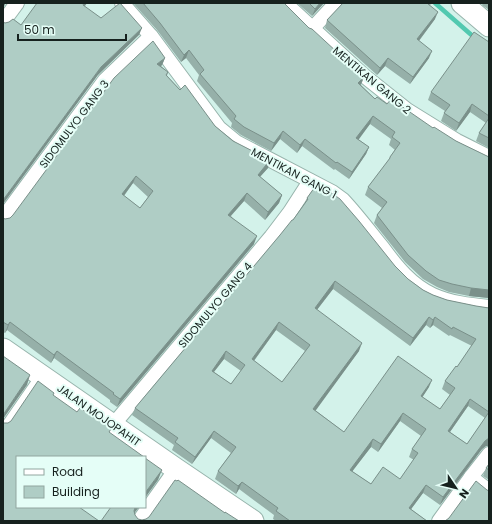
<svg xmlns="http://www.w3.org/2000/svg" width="492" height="524" font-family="Poppins,sans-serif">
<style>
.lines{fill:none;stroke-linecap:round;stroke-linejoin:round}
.stream{stroke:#52c9b0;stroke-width:4.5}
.lane-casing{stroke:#97b4ac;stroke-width:9}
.street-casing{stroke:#97b4ac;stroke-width:16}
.secondary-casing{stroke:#97b4ac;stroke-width:23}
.lane{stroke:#fff;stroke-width:7}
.street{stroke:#fff;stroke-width:14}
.secondary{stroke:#fff;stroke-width:21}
.wall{fill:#96b0a9;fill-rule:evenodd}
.shaded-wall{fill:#7a908a}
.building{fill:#afcdc5;stroke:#7a908a;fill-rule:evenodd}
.labels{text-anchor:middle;stroke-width:4;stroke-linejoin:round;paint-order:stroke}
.street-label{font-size:11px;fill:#16211e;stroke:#e5fef7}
</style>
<rect width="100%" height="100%" fill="#d3f2ea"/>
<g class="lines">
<!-- stream -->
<polyline class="stream" points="435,3 476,39"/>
<defs>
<polyline id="lane" points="3,428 39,376"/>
<g id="street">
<path d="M 122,3 L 151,36 L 219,128 L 236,142 L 332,192 L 343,200 C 357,215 369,231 382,247 C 396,266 411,285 433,295 C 451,303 469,305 489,307"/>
<polyline points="285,3 363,75 407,110 457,141 489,157"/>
<polyline points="3,22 17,3"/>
<polyline points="312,29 336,3"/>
<polyline points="3,218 105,80 151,36"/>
<polyline points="113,425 271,237 290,212 310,181"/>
<polyline points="471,477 489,491"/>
<polyline points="139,521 176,469"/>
<polyline points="439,521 471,477 489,454"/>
</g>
<g id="secondary">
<polyline points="462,3 489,26"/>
<polyline points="3,349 176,469 253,521"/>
</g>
</defs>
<!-- lane casing -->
<use href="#lane" class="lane-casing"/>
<!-- street casing -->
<use href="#street" class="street-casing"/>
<!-- secondary casing -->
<use href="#secondary" class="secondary-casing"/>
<!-- lane -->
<use href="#lane" class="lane"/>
<!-- street -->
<use href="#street" class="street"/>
<!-- secondary -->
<use href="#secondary" class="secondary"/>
</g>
<!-- wall -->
<g class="wall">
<polygon points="133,3 284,3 309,28 364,77 361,85 375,99 387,104 456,141 489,157 489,298 469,296 449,292 437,287 423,279 405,262 374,223 377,215 382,208 365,195 368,187 389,160 390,157 395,150 389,145 391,139 370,124 358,139 369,147 366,154 349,179 335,169 334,170 302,146 297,153 280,139 271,151 241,135 231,127 232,123 197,81 199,75 186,58 181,62 157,30"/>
<polygon points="297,3 324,3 312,16"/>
<polygon points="343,3 431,3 430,6 435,19 419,41 429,58 410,84 385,66 377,75 325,28 327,20"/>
<polygon points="483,3 489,3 489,10 482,5"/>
<polygon points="489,42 489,148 476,141 479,133 486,123 470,112 456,131 441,121 444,113 445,111 428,100 431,92"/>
<path d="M 165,58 L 162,65 L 161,66 L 168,72 L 167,76 L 215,126 L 268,168 L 260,177 L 282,195 L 279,203 L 265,220 L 244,201 L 231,216 L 254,244 L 117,407 L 110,402 L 110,400 L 54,358 L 51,363 L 7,330 L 5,333 L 3,332 L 3,218 L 5,219 L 10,218 L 13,215 ZM 133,183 L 148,197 L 140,208 L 124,196 Z"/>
<path d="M 307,198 L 395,266 L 408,279 L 423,290 L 433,295 L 447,300 L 476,306 L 489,308 L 489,446 L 486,446 L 482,449 L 440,505 L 423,493 L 411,509 L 427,521 L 276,521 L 273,519 L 274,515 L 239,489 L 236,494 L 215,479 L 218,471 L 231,453 L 211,438 L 192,464 L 172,450 L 174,445 L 132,415 L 135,408 L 293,220 L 305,203 ZM 333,289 L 410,346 L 426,325 L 430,328 L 433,325 L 449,336 L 450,335 L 472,346 L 457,367 L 445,381 L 442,389 L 450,395 L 440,409 L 422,397 L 429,387 L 344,432 L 315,410 L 359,351 L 317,310 ZM 276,330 L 305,351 L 282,382 L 254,361 ZM 224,359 L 241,371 L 231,384 L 214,372 ZM 468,406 L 485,418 L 467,444 L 450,432 ZM 400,421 L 421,436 L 412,449 L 409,457 L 414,460 L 400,479 L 371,484 L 352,471 L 371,447 L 378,452 Z"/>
<polygon points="489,464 489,480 483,476 486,468"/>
</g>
<!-- shaded-wall -->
<g class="shaded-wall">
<polygon points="4,3 6,3 3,8 3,4"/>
<polygon points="84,3 87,3 80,13 83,5"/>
<polygon points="320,3 324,3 312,16 315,9"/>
<polygon points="438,12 435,19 414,47 417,39"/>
<polygon points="142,28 139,35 98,75 3,204 3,200 101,67"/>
<polygon points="189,50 186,58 181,62 184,55"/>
<polygon points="432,51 429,58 410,84 413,77"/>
<polygon points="165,58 162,65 155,71 157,64"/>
<polygon points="388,58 385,66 377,75 380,68"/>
<polygon points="364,77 361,84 355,90 358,83"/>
<polygon points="472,104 470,112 456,131 459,123"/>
<polygon points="373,116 370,124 354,146 356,138"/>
<polygon points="283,131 280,139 271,151 274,143"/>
<polygon points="305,139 302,146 297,153 300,145"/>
<polygon points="369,147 366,154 349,179 352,172"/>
<polygon points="270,160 268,168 255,182 258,175"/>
<polygon points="136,176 133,183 119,202 122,194"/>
<polygon points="247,193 244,201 225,222 228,215"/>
<polygon points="282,195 279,203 265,220 268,212"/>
<polygon points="257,236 254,244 117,407 120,399"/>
<polygon points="335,281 333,289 312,316 315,308"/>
<polygon points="471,288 489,290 489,298 469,296"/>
<polygon points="429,317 426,325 410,346 413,338"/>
<polygon points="435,317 433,325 430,328 433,320"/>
<polygon points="10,322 7,330 5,333 8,325"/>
<polygon points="279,322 276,330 249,367 252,359"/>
<polygon points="362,343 359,351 311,417 313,409"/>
<polygon points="57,351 54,358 51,363 54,355"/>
<polygon points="226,351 224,359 209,378 212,371"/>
<polygon points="30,375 27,385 3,419 3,415"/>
<polygon points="432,380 429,387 418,404 421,396"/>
<polygon points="470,399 468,406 445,439 448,431"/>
<polygon points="403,413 400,421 378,452 381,444"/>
<polygon points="214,431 211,438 192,464 195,457"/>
<polygon points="489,438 489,446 486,446 482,449 440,505 443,497 485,441"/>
<polygon points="373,439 371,447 348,477 350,470"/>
<polygon points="162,470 158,480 145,498 145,493"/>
<polygon points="242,482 239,489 236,494 238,486"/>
<polygon points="426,485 423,493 406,516 409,508"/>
<polygon points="135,507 139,507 132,516"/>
</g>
<!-- building -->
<g class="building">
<polygon points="37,3 84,3 83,5 101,18 120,3 142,28 101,67 3,200 3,61 4,60 3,60 3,22 5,23 9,22 13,19 21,25"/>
<polygon points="143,3 284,3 309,28 312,29 364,77 358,83 375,99 377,97 387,104 391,99 433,128 434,127 456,141 489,157 489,290 471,288 452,284 439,280 426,271 408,255 377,215 387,202 368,187 390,158 390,157 400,143 392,137 395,132 373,116 356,138 369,147 352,172 337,162 336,163 305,139 300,145 283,131 274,143 244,127 234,119 236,116 200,74 204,70 189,50 184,55 160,23"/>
<polygon points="309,3 320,3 315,9"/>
<polygon points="343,3 429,3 428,4 438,12 417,39 432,51 413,77 388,58 380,68 327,20"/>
<polygon points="474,32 489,42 489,116 472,104 459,123 444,113 450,105 431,92"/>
<path d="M 153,41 L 165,58 L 157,64 L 168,72 L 166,75 L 180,90 L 185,85 L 215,126 L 233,141 L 270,160 L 258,175 L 282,195 L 268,212 L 247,193 L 228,215 L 257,236 L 120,399 L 113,394 L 114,393 L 57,351 L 54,355 L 10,322 L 8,325 L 3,322 L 3,218 L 5,219 L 10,218 L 13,215 L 114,78 ZM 136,176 L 153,191 L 140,208 L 122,194 Z"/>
<polygon points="489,118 489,138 479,133"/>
<path d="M 317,184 L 330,192 L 340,199 L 359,221 L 395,266 L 408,279 L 423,290 L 433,295 L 447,300 L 476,306 L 489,308 L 489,412 L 470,399 L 448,431 L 467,444 L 489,412 L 489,438 L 485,441 L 443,497 L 426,485 L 409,508 L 427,521 L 290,521 L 276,511 L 278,508 L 242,482 L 238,486 L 218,471 L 236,447 L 214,431 L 195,457 L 175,442 L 178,438 L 135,408 L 280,235 L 292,220 L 293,220 L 308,199 L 307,198 ZM 335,281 L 413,338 L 429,317 L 433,320 L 435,317 L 452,329 L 453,327 L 476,339 L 457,367 L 456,366 L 445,381 L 455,388 L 440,409 L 421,396 L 432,380 L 398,356 L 344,432 L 313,409 L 362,343 L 315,308 ZM 279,322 L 310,345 L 282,382 L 252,359 ZM 226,351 L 245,365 L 231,384 L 212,371 ZM 403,413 L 426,429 L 412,449 L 418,453 L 400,479 L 383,467 L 371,484 L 350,470 L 373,439 L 381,444 Z"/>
<polygon points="3,356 30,375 3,415"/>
<polygon points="38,381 54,393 53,395 77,412 80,408 97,420 98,419 111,429 109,432 144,457 17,457 17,507 79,507 99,521 3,521 3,422 4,423 8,423 11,421"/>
<polygon points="145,458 162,470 145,493"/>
<polygon points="489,464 489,470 486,468"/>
<polygon points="175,480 177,481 178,480 225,513 225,512 239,521 101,521 111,507 135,507 134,511 135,515 138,519 142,520 146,519 149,517"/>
<polygon points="476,481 487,490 489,491 489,521 445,521 449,518"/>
</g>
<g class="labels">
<!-- street labels -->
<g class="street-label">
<text transform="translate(372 80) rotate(40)" y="4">MENTIKAN GANG 2</text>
<text transform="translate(74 124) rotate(-53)" y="4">SIDOMULYO GANG 3</text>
<text transform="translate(294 173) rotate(28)" y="4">MENTIKAN GANG 1</text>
<text transform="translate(215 305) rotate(-50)" y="4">SIDOMULYO GANG 4</text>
<text transform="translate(99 415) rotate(35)" y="4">JALAN MOJOPAHIT</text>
</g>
</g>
<!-- border -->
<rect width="492" height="524" fill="none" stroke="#16211e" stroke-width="8"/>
<!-- legend -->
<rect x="16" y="456" width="130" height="52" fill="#e5fef7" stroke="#92a6a0"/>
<rect x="24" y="469" width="20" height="6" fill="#ffffff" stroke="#92a6a0"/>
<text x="52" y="476" font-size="12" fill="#16211e">Road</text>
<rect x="24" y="486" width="20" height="12" fill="#afcdc5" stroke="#92a6a0"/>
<text x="52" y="496" font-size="12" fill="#16211e">Building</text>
<!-- north arrow -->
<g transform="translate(456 488) rotate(125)" stroke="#e5fef7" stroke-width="3" paint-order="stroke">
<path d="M0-3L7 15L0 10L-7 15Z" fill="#16211e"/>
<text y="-6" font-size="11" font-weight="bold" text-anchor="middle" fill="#16211e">N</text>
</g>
<!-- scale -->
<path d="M18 34v6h108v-6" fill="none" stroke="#16211e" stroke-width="2"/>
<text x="24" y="34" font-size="12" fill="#16211e" stroke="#e5fef7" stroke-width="3" paint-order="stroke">50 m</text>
</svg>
